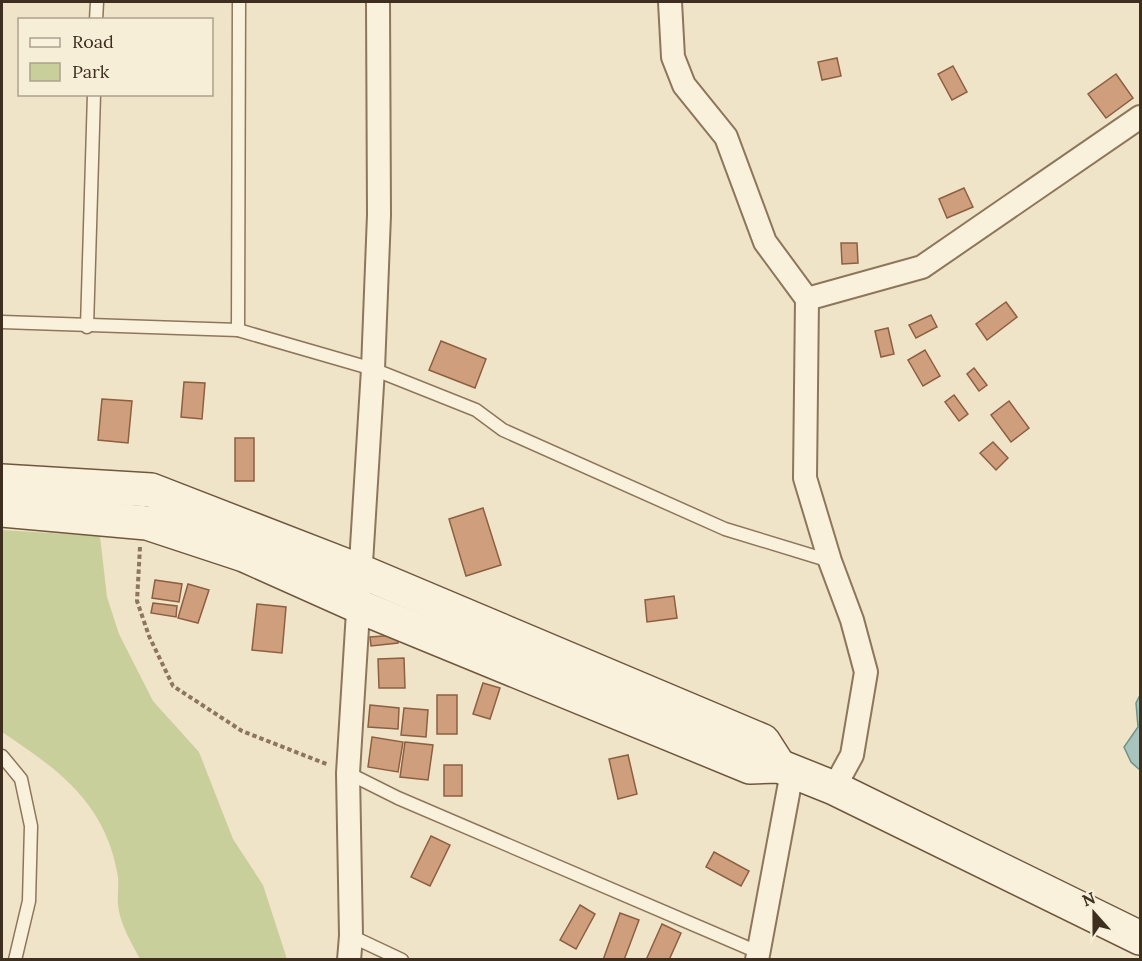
<svg xmlns="http://www.w3.org/2000/svg" width="1142" height="961" font-family="Lora,serif">
<style>
.green{fill:#c9cf9b}
.water{fill:#a9c4bc;stroke:#6f938a;stroke-width:1.5}
.building{fill:#cf9f7d;stroke:#8d5f41;stroke-width:1.5}
.lines{fill:none;stroke-linecap:round;stroke-linejoin:round}
.service-casing{stroke:#8d765c;stroke-width:15}
.minor-casing{stroke:#8d765c;stroke-width:26}
.secondary-casing{stroke:#6f573f;stroke-width:36}
.path{stroke:#8d765c;stroke-width:4;stroke-dasharray:4.5 3;stroke-linecap:butt}
.service{stroke:#faf1dc;stroke-width:12}
.minor{stroke:#faf1dc;stroke-width:22}
.secondary{stroke:#faf1dc;stroke-width:33}
</style>
<rect width="100%" height="100%" fill="#f0e4c8"/>
<!-- green -->
<path class="green" d="M 2,530 L 100,536 L 107,597 L 119,634 L 153,701 L 199,752 L 233,839 L 263,885 L 287,959 L 140,959 C 132,944 119,922 118,904 C 117,895 119,886 118,877 C 106,803 59,770 2,732 Z"/>
<!-- water -->
<polygon class="water" points="1140,695 1140,770 1131,762 1124,747 1138,727 1136,703"/>
<!-- building -->
<g class="building">
<polygon points="837,58 841,76 822,80 818,62"/>
<polygon points="953,66 967,92 952,100 938,74"/>
<polygon points="1116,74 1133,98 1106,118 1088,94"/>
<polygon points="964,188 973,207 947,218 939,199"/>
<polygon points="841,243 857,243 858,263 842,264"/>
<polygon points="1006,302 1017,317 987,340 976,324"/>
<polygon points="931,315 937,327 916,338 909,325"/>
<polygon points="888,328 894,354 881,357 875,331"/>
<polygon points="441,341 486,359 475,388 429,370"/>
<polygon points="925,350 940,376 923,386 908,360"/>
<polygon points="974,368 987,385 979,391 967,374"/>
<polygon points="184,382 205,383 202,419 181,417"/>
<polygon points="954,395 968,414 959,421 945,402"/>
<polygon points="102,399 132,401 128,443 98,440"/>
<polygon points="1009,401 1029,428 1011,442 991,415"/>
<rect x="235" y="438" width="19" height="43"/>
<polygon points="993,442 1008,458 996,470 980,453"/>
<polygon points="483,508 501,565 466,576 449,519"/>
<polygon points="155,580 182,584 179,602 152,598"/>
<polygon points="188,584 209,590 198,623 178,618"/>
<polygon points="674,596 677,618 647,622 645,600"/>
<polygon points="153,603 177,606 176,617 151,613"/>
<polygon points="257,604 286,607 282,653 252,650"/>
<polygon points="397,635 398,643 371,646 370,637"/>
<polygon points="404,658 405,688 379,688 378,659"/>
<polygon points="483,683 500,688 490,719 473,714"/>
<rect x="437" y="695" width="20" height="39"/>
<polygon points="370,705 399,708 398,729 368,727"/>
<polygon points="404,708 428,710 426,737 401,735"/>
<polygon points="372,737 403,742 398,772 368,767"/>
<polygon points="405,742 433,745 428,780 400,777"/>
<polygon points="628,755 637,794 618,799 609,759"/>
<rect x="444" y="765" width="18" height="31"/>
<polygon points="431,836 450,845 430,886 411,877"/>
<polygon points="714,852 749,871 741,886 706,867"/>
<polygon points="580,905 595,914 576,949 560,940"/>
<polygon points="620,913 639,920 624,960 603,960"/>
<polygon points="662,924 681,933 669,960 646,960"/>
</g>
<g class="lines">
<defs>
<g id="service">
<polyline points="96,20 97,2"/>
<polyline points="2,322 238,330 373,369 476,410 503,430 725,529 830,561"/>
<polyline points="87,327 94,94"/>
<polyline points="238,330 239,2"/>
<polyline points="2,756 21,779 31,826 29,901 15,960"/>
<polyline points="348,773 398,798 760,953"/>
<polyline points="351,936 402,960"/>
</g>
<g id="minor">
<polyline points="670,2 673,57 684,85 726,137 765,242 807,299 805,478 830,561 852,620 866,672 852,755 834,788"/>
<polyline points="807,299 922,267 1140,117"/>
<polyline points="349,960 351,936 348,773 373,369 379,215 378,2"/>
<polyline points="757,960 792,772"/>
</g>
<g id="secondary">
<polyline points="2,481 151,490 360,571 763,741 779,766"/>
<polyline points="2,510 147,523 244,555 358,606 750,767 779,766 834,788 1140,938"/>
</g>
</defs>
<!-- service casing -->
<use href="#service" class="service-casing"/>
<!-- minor casing -->
<use href="#minor" class="minor-casing"/>
<!-- secondary casing -->
<use href="#secondary" class="secondary-casing"/>
<!-- path -->
<polyline class="path" points="140,547 137,601 149,636 173,686 242,731 329,765"/>
<!-- service -->
<use href="#service" class="service"/>
<!-- minor -->
<use href="#minor" class="minor"/>
<!-- secondary -->
<use href="#secondary" class="secondary"/>
</g>
<!-- border -->
<rect width="1142" height="961" fill="none" stroke="#3d2e20" stroke-width="6"/>
<!-- legend -->
<rect x="18" y="18" width="195" height="78" fill="#f7eed8" stroke="#ada18e" stroke-width="1.5"/>
<rect x="30" y="38" width="30" height="9" fill="#faf1dc" stroke="#ada18e" stroke-width="1.5"/>
<text x="72" y="48" font-size="18" fill="#3d2e20">Road</text>
<rect x="30" y="63" width="30" height="18" fill="#c9cf9b" stroke="#ada18e" stroke-width="1.5"/>
<text x="72" y="78" font-size="18" fill="#3d2e20">Park</text>
<!-- north arrow -->
<g transform="translate(1094 913) rotate(339)" stroke="#f7eed8" stroke-width="4.5" paint-order="stroke">
<path d="M0-4.5L10 22L0 15L-10 22Z" fill="#3d2e20"/>
<text y="-9" font-size="16" font-weight="bold" text-anchor="middle" fill="#3d2e20">N</text>
</g>
</svg>
